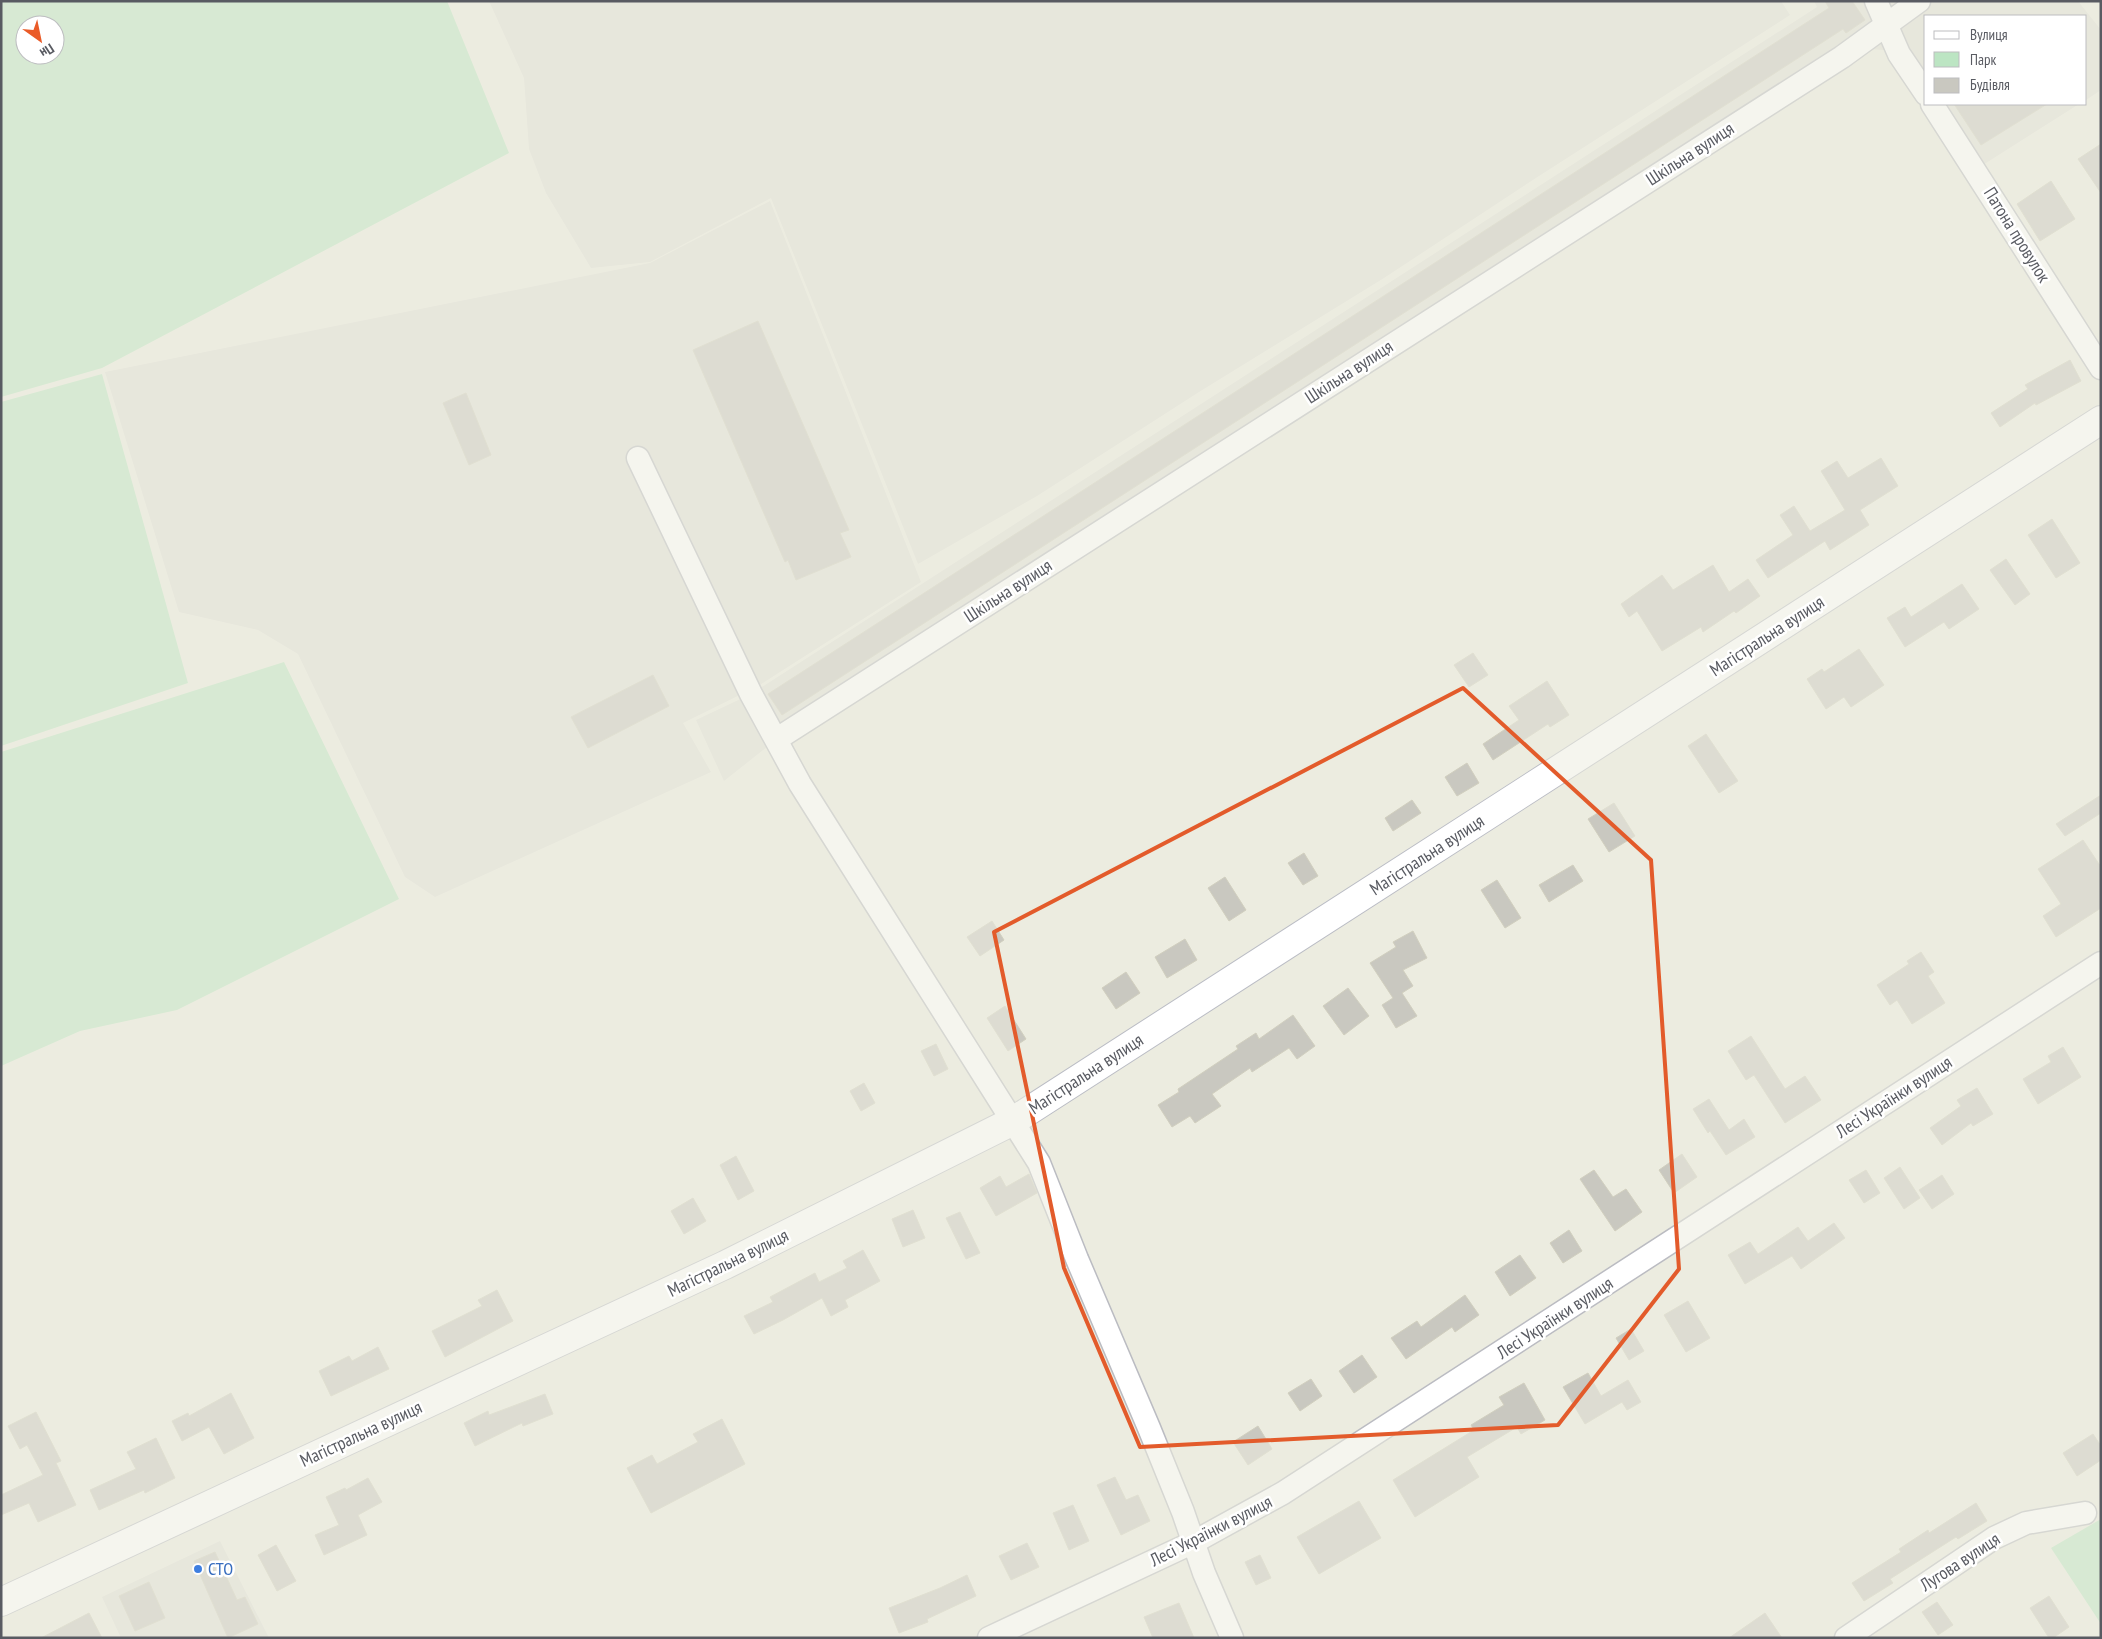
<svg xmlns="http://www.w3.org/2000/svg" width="2102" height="1639" font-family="'PT Sans Narrow',sans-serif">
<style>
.industrial{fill:#e0dfd8}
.green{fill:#bce5c3;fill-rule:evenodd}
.building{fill:#c9c8c0;stroke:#d1cfbf}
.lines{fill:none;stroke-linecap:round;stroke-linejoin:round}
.street-casing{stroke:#bbbcc2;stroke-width:25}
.secondary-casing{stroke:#bbbdc5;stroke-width:30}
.street{stroke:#fff;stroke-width:22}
.secondary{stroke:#fff;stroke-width:28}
.marked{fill:none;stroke:#e35b2b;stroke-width:4;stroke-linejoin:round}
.shop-dot{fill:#3f7fe0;stroke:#fff;stroke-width:2}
.labels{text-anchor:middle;stroke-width:5;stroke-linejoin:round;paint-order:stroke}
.street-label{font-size:18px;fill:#595b62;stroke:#fff}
.shop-label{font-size:18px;fill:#366cbe;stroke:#fff;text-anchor:start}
</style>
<rect width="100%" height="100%" fill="#ecece0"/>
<!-- industrial -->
<g class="industrial">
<polygon points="489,1 1781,1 1790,15 1539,176 1384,278 1199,392 1037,496 918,564 771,198 650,262 591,268 546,193 529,149 524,78"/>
<polygon points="1814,1 2078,1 2101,30 2101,90 2086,100 2086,16 1926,16 1926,94 1899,54 1884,50 1869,49 777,739 724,781 696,720 751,694 1817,7"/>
<polygon points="1932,104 2079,104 1975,170"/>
<polygon points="770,201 921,582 758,686 683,723 711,772 435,897 405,877 298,654 258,630 179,612 105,372 650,263"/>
<polygon points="220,1541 269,1638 121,1638 102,1597"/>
</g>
<!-- green -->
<g class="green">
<path d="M 1,1 L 447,1 L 509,153 L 102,368 L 1,397 ZM 25,25 L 55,25 L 55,55 L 25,55 Z"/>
<polygon points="102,374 188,683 1,746 1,402"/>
<polygon points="284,662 399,899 177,1010 80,1031 1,1066 1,752"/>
<polygon points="2101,1519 2101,1624 2051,1548"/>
</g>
<!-- building -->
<g class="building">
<polygon points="1825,1 1852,1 1865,20 1846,33 1843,29 782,715 768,694 1829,8"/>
<polygon points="1954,104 2047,104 1981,145"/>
<polygon points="2101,144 2101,193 2078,159"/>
<polygon points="2051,181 2075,219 2040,241 2017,204"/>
<polygon points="758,321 849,530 840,533 851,557 796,580 788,560 785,562 693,350"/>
<polygon points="2070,360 2081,381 2036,405 2035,403 2000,427 1991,413 2028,389 2025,385"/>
<polygon points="466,393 491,455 469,465 443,403"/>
<polygon points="1881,458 1898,486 1860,510 1869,525 1830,550 1825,541 1768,578 1756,560 1793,535 1780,515 1794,506 1810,531 1845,510 1821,471 1837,461 1848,478"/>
<polygon points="2052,519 2080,563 2056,578 2028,535"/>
<polygon points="2006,559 2030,594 2015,605 1990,570"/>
<polygon points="1713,565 1729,592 1748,579 1760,596 1736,613 1734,611 1703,632 1701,627 1662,651 1637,611 1629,617 1621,604 1662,575 1673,590"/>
<polygon points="1962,584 1979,609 1949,629 1944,622 1905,647 1887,618 1905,607 1911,617"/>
<polygon points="1859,649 1884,685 1851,707 1844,697 1826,709 1807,679 1822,669 1824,672"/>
<polygon points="1473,653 1488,675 1469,687 1454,665"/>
<polygon points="653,675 669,706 588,748 571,717"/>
<polygon points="1547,681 1569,715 1550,727 1548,724 1493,760 1483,744 1519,720 1509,706"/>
<polygon points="1706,734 1738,781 1719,793 1688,746"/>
<polygon points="1467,763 1479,783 1457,796 1445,777"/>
<polygon points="2101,795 2101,813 2065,836 2056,824"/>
<polygon points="1412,800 1421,813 1393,831 1385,818"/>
<polygon points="1614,803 1635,836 1609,852 1588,819"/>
<polygon points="2083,840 2101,867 2101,908 2056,937 2043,916 2061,904 2038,869"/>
<polygon points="1304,853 1318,876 1303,885 1288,863"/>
<polygon points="1573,865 1583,881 1549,902 1539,885"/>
<polygon points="1225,877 1246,910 1229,921 1208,888"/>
<polygon points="1497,880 1521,918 1505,928 1481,890"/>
<polygon points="992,921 1004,940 980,956 967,937"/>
<polygon points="1413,931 1427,958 1403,970 1413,986 1402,993 1417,1016 1396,1028 1382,1005 1393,998 1370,963 1396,947 1393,942"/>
<polygon points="1185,939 1197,960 1167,978 1155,957"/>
<polygon points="1921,952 1934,972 1928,976 1945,1003 1912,1024 1897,1000 1890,1005 1877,985 1909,964 1907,961"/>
<polygon points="1126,972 1140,993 1116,1009 1102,988"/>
<polygon points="1348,988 1369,1016 1344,1035 1323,1006"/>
<polygon points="1005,1006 1026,1039 1008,1051 987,1018"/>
<polygon points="1293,1015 1315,1046 1297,1059 1289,1048 1252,1072 1250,1068 1212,1094 1221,1106 1195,1123 1190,1116 1172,1127 1158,1105 1179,1092 1178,1089 1238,1049 1236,1046 1256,1033 1259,1039"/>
<polygon points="1751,1036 1785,1089 1805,1076 1821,1100 1785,1123 1754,1075 1746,1080 1728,1051"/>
<polygon points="936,1044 948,1069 934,1076 921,1051"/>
<polygon points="2063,1047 2081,1077 2038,1104 2023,1079 2051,1062 2048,1056"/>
<polygon points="864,1083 875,1103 861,1111 850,1091"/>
<polygon points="1977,1088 1993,1114 1973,1126 1971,1123 1942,1145 1930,1128 1961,1106 1957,1100"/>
<polygon points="1709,1099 1729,1130 1744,1119 1755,1137 1726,1155 1710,1131 1708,1133 1693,1109"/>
<polygon points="1682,1154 1697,1177 1674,1193 1659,1170"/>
<polygon points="736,1156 754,1191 738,1200 720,1165"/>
<polygon points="1900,1167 1920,1198 1904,1209 1884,1178"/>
<polygon points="1594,1170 1613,1197 1626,1189 1642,1212 1615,1231 1580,1179"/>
<polygon points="1866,1170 1880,1193 1864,1203 1849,1180"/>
<polygon points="1029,1174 1037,1193 996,1216 980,1188 1000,1176 1006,1187"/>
<polygon points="1942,1175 1954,1194 1932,1209 1919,1190"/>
<polygon points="693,1198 706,1221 684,1234 671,1211"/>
<polygon points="913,1210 925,1238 903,1247 892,1219"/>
<polygon points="960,1212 980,1253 966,1259 946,1218"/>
<polygon points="1834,1223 1845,1238 1801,1269 1792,1256 1745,1284 1728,1255 1750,1242 1758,1254 1798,1227 1808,1241"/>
<polygon points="1569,1230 1582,1251 1563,1263 1550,1243"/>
<polygon points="863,1250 880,1281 845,1300 848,1307 831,1316 822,1298 783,1320 754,1334 744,1316 773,1302 770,1297 815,1273 819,1282 847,1268 843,1261"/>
<polygon points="1520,1255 1536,1278 1510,1296 1495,1272"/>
<polygon points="497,1290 513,1321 445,1357 432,1331 482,1306 478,1300"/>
<polygon points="1465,1295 1479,1315 1455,1332 1452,1327 1406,1359 1391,1338 1417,1321 1421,1327"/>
<polygon points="1688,1301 1710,1338 1686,1352 1664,1315"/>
<polygon points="1631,1329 1644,1351 1629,1360 1616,1338"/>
<polygon points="378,1347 389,1369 331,1396 319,1371 349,1356 352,1361"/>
<polygon points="1362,1355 1377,1377 1354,1393 1339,1371"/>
<polygon points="1588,1373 1601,1396 1628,1380 1641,1402 1627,1410 1622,1402 1585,1424 1563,1387"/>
<polygon points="1311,1379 1322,1396 1300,1411 1288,1393"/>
<polygon points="1524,1383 1545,1420 1521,1434 1517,1427 1467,1457 1479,1477 1415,1517 1393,1480 1474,1430 1471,1425 1504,1405 1499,1397"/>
<polygon points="231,1393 254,1438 224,1454 209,1427 182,1441 172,1421 188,1413 189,1416"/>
<polygon points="545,1394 553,1414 523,1426 522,1423 475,1446 464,1423 488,1411 489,1415"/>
<polygon points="36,1412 61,1461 56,1463 76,1505 38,1522 29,1503 1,1515 1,1495 43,1475 27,1445 20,1449 8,1426"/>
<polygon points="722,1419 745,1464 651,1513 627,1468 652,1455 657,1464 698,1442 693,1434"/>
<polygon points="1258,1426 1272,1449 1248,1465 1233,1442"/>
<polygon points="2093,1434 2101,1446 2101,1460 2077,1476 2063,1453"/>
<polygon points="156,1438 175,1478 145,1493 144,1490 99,1510 90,1490 136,1469 127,1452"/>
<polygon points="1115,1477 1126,1500 1138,1495 1150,1521 1121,1535 1097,1485"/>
<polygon points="368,1478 382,1502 358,1515 367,1535 324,1555 315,1535 339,1525 326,1497 345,1488 346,1490"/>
<polygon points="1359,1501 1381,1538 1319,1574 1297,1537"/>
<polygon points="1976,1503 1987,1521 1958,1539 1956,1537 1890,1579 1893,1583 1864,1601 1852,1583 1901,1552 1899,1549 1928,1530 1929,1533"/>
<polygon points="1073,1505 1089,1541 1069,1550 1053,1513"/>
<polygon points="1027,1543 1039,1567 1011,1580 999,1556"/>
<polygon points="276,1545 296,1581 277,1591 258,1555"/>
<polygon points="215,1552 237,1600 245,1597 258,1624 228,1638 194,1561"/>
<polygon points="1260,1555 1271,1578 1256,1585 1245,1562"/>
<polygon points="967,1575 976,1596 927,1619 928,1622 899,1633 889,1608 940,1588"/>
<polygon points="149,1582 165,1618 135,1631 119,1596"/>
<polygon points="2049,1596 2069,1627 2053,1638 2049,1638 2030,1608"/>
<polygon points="1937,1602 1953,1625 1938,1635 1922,1612"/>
<polygon points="1179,1603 1194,1638 1153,1638 1144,1617"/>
<polygon points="89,1613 102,1638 41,1638"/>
<polygon points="1765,1613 1782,1638 1729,1638"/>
</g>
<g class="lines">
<defs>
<g id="street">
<polyline points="1876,1 1899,54 1926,94"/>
<polyline points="1932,104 2101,368"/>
<polyline points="638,458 751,694 800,784 1039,1163 1077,1259 1149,1428 1183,1512 1204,1573 1232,1638"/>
<polyline points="777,739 1842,57 1919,1"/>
<polyline points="989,1638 1194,1542 1283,1493 2101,963"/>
<polyline points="1846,1638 1994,1538 2026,1523 2085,1513"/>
</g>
<polyline id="secondary" points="1,1602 725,1265 1013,1121 2101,420"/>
</defs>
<!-- street casing -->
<use href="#street" class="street-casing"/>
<!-- secondary casing -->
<use href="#secondary" class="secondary-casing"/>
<!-- street -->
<use href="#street" class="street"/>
<!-- secondary -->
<use href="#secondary" class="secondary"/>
</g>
<!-- marked area -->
<path d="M0 0H2102V1639H0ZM 1463,688 L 1651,860 L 1679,1269 L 1558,1425 L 1140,1447 L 1064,1268 L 994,932 Z" fill="#ecece0" fill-opacity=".55" fill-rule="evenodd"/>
<path class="marked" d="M 1463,688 L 1651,860 L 1679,1269 L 1558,1425 L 1140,1447 L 1064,1268 L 994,932 Z"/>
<!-- markers -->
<circle class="shop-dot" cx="198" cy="1569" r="5"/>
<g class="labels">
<!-- street labels -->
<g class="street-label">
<text transform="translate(1690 154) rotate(-33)" y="6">Шкільна вулиця</text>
<text transform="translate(2017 235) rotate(58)" y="6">Патона провулок</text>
<text transform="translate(1349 372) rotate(-33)" y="6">Шкільна вулиця</text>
<text transform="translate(1008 591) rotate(-33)" y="6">Шкільна вулиця</text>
<text transform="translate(1767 636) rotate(-33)" y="6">Магістральна вулиця</text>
<text transform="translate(1427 855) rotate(-33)" y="6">Магістральна вулиця</text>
<text transform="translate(1086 1074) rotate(-33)" y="6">Магістральна вулиця</text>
<text transform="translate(1894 1097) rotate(-33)" y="6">Лесі Українки вулиця</text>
<text transform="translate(728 1263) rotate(-26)" y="6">Магістральна вулиця</text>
<text transform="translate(1555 1318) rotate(-33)" y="6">Лесі Українки вулиця</text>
<text transform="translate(361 1434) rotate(-25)" y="6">Магістральна вулиця</text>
<text transform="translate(1211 1531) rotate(-27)" y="6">Лесі Українки вулиця</text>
<text transform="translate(1960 1562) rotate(-33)" y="6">Лугова вулиця</text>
</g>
<!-- shop labels -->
<g class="shop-label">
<text x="208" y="1575">СТО</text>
</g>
</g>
<!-- border -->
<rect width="2102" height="1639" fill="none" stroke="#595b62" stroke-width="5"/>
<!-- legend -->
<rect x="1924" y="15" width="162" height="90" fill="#ffffff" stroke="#bdbdc0"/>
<rect x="1934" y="31" width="25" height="8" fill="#ffffff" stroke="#bdbdc0"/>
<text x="1970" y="40" font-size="15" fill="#595b62">Вулиця</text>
<rect x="1934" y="52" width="25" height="15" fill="#bce5c3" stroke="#bdbdc0"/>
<text x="1970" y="65" font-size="15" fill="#595b62">Парк</text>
<rect x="1934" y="78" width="25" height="15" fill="#c9c8c0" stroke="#bdbdc0"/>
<text x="1970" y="90" font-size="15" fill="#595b62">Будівля</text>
<!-- north arrow -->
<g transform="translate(40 40) rotate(147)"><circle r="24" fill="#ffffff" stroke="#bdbdc0"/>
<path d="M0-4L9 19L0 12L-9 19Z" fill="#ea5b28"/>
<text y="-8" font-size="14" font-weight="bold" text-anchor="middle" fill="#595b62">Пн</text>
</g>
</svg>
